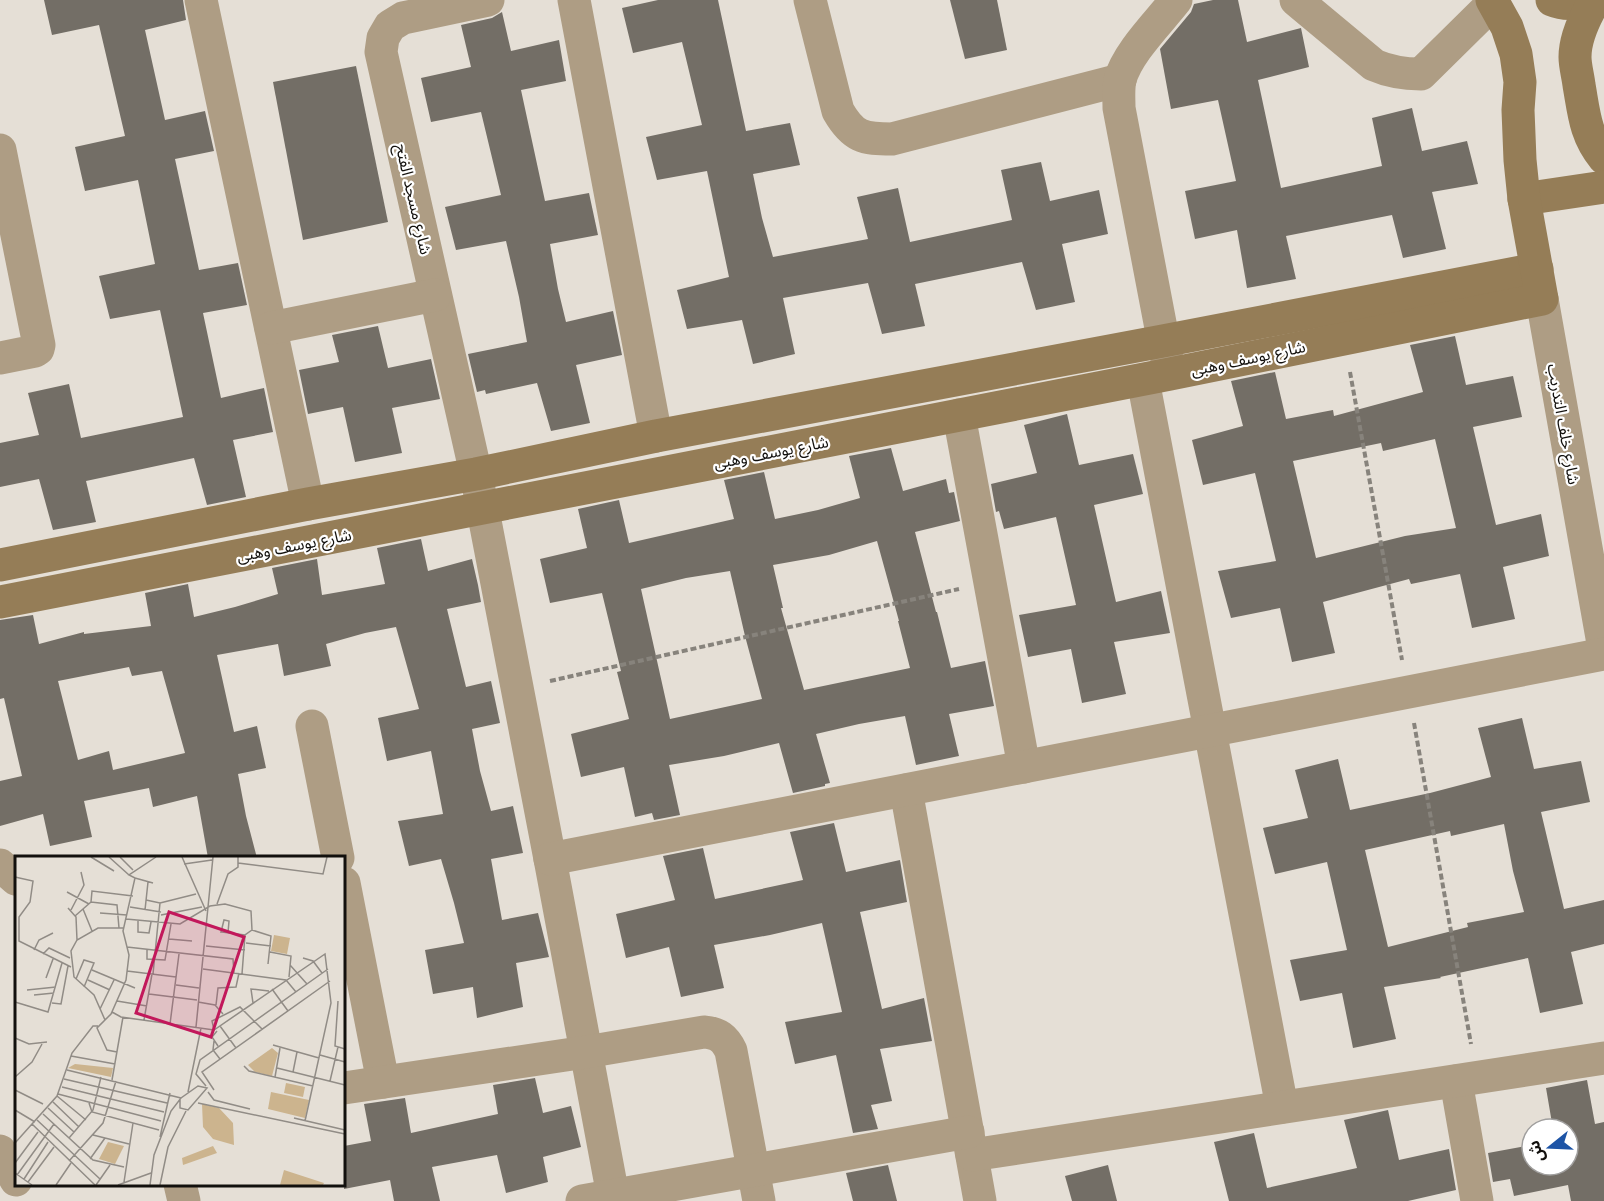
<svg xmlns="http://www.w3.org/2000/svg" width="1604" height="1201" font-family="'Libre Baskerville','Noto Sans Arabic',serif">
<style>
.building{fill:#736e66;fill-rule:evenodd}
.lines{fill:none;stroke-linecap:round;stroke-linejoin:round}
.path{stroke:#87837c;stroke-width:4;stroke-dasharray:6 3;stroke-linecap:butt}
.street{stroke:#ae9d84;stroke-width:33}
.secondary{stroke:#957d57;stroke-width:33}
.labels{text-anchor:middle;stroke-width:4.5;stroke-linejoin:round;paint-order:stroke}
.street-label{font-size:16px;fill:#12100d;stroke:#fff}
.inset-road{fill:none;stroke:#918c86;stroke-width:1.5}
.view{fill:#c2185b;fill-opacity:0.15;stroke:#c2185b;stroke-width:3}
.inset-edge{fill:none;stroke:#12100d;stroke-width:3}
</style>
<rect width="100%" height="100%" fill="#e5dfd6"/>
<!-- building -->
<g class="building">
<polygon points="44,0 183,0 186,20 145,30 165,120 205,111 214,151 175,159 199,270 238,263 247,305 203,313 221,398 264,388 273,432 233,440 246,497 207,505 194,458 86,481 96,522 53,530 39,479 0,487 0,443 39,435 28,393 69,384 81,438 183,417 160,310 110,319 99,276 155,264 138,180 85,191 75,147 125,136 99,25 52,35"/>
<polygon points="658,0 718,0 746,131 790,123 800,165 753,174 762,218 773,257 868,239 857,197 898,188 910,242 1012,220 1001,170 1041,162 1050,201 1099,190 1108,234 1062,244 1075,302 1036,310 1022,262 915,284 925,326 882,334 868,283 783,298 795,354 753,364 742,320 687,329 677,290 729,277 707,171 657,180 646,137 702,125 682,42 633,53 622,8"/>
<polygon points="950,0 997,0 1007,50 965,59"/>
<polygon points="1213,0 1238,0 1247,42 1301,28 1309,67 1258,80 1281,188 1382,166 1372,118 1412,108 1422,151 1467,141 1478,184 1432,192 1446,249 1403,258 1392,215 1286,236 1296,279 1247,288 1237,230 1195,239 1185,191 1236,181 1218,100 1171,109 1160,49 1191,12 1194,4"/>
<polygon points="502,12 511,51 559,40 566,81 521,90 545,201 589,193 598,235 550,244 558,289 566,322 613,311 622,355 576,365 590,423 551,431 537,383 486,394 485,390 477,392 468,354 527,342 519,297 506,241 456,250 445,207 501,195 481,112 431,122 421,78 471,67 461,25 492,18"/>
<polygon points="356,66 388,222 303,240 273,82"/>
<polygon points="378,326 388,368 431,359 440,399 392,408 402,453 355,462 343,407 308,414 299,370 339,362 332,335"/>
<path d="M 1455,336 L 1466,385 L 1513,376 L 1522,417 L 1473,427 L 1496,525 L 1541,514 L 1549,556 L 1503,567 L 1515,619 L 1472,628 L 1460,574 L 1411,584 L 1409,579 L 1323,602 L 1335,653 L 1292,662 L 1280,608 L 1231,618 L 1218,571 L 1276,561 L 1255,473 L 1203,485 L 1192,440 L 1243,426 L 1231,381 L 1275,372 L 1286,419 L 1333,410 L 1334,416 L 1423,392 L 1410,345 ZM 1435,439 L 1456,528 L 1405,536 L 1316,558 L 1293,461 L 1381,443 L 1383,451 Z"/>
<polygon points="1067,414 1079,465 1133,454 1143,494 1094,505 1116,602 1161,591 1170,633 1114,642 1126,694 1082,703 1071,649 1028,657 1019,615 1076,605 1056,517 1004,529 999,511 996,512 991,484 1037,473 1024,425"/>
<path d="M 891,448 L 903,491 L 946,479 L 949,493 L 954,492 L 960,521 L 915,532 L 936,612 L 937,612 L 951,668 L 985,661 L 994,706 L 949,714 L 959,756 L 916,765 L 905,716 L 859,724 L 816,734 L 830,783 L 825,784 L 825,786 L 793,793 L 779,743 L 724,756 L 669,765 L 680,815 L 654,820 L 652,813 L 635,817 L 624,767 L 581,777 L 571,734 L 629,719 L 617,672 L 621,671 L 602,593 L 550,603 L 540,559 L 587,548 L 578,509 L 619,500 L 629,543 L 734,519 L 724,480 L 764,472 L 775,519 L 818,510 L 860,498 L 849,456 ZM 877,541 L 899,621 L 898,621 L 910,668 L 804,690 L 781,608 L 783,608 L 773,565 L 829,555 ZM 730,571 L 745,636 L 762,699 L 670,719 L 641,589 L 686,578 Z"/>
<path d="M 421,539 L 428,571 L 472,559 L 478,585 L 481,602 L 447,609 L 466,687 L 491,681 L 500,723 L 472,729 L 480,771 L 491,811 L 513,806 L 523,853 L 491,859 L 502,920 L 538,913 L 549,957 L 516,963 L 523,1007 L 477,1018 L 473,987 L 433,994 L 425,950 L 464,943 L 454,903 L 441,859 L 409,866 L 398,821 L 443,814 L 431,751 L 387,761 L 378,718 L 419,709 L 396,627 L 365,633 L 326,644 L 331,666 L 284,676 L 278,644 L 217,655 L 234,732 L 257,726 L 266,768 L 238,774 L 246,816 L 257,858 L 208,858 L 197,796 L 153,807 L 149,788 L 84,801 L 92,837 L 50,846 L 43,814 L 0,826 L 0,781 L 22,776 L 4,698 L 0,699 L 0,620 L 33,615 L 39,644 L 84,632 L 84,634 L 151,626 L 145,593 L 188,584 L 194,617 L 235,607 L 278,594 L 272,568 L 317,559 L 322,595 L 385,584 L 377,548 ZM 129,667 L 132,676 L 162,671 L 185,753 L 113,770 L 109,751 L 78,760 L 58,681 Z"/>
<path d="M 1522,718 L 1534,769 L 1581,761 L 1590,802 L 1541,812 L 1564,909 L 1604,900 L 1604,944 L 1571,952 L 1583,1004 L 1540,1013 L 1528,958 L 1440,977 L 1441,978 L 1384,987 L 1396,1039 L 1353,1048 L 1342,993 L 1300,1001 L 1290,960 L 1347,950 L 1327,862 L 1275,874 L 1263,828 L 1308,818 L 1295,770 L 1338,759 L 1350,810 L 1430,793 L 1491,777 L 1478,728 ZM 1504,824 L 1513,871 L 1524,912 L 1467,923 L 1468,927 L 1388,947 L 1365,850 L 1450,831 L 1451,836 Z"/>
<polygon points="834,823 846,872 900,860 907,902 860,912 882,1009 924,998 932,1041 880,1049 892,1101 871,1105 878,1129 853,1133 836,1055 795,1064 785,1022 842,1012 822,923 770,935 714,945 724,988 681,997 669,947 626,958 616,914 675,900 663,856 703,848 715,899 803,880 790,832"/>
<polygon points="535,1078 543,1113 571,1106 581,1147 543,1157 548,1182 506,1193 497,1155 432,1167 440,1201 394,1201 390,1180 344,1189 344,1146 371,1141 364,1104 405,1098 411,1133 498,1114 493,1085"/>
<polygon points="1587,1080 1595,1124 1604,1122 1604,1201 1571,1201 1568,1185 1514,1196 1510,1179 1493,1182 1488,1153 1532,1145 1532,1165 1568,1165 1568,1129 1553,1129 1546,1088"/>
<polygon points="1388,1110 1399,1160 1449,1149 1456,1190 1408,1201 1229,1201 1214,1142 1254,1133 1267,1188 1357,1168 1344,1120"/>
<polygon points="888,1165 897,1201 853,1201 846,1173"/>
<polygon points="1108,1165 1117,1201 1072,1201 1065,1176"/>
</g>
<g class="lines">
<!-- path -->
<g class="path">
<polyline points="1350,372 1402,660"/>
<polyline points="550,681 959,589"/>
<polyline points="1414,723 1471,1044"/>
</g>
<!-- street -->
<g class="street">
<polyline points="201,0 308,504"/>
<polyline points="488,0 403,18 390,26 383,38 381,52 476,474 550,859 614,1201"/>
<polyline points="574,0 656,436"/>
<path d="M 810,0 L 838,111 C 853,137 863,139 892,139 L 1120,80"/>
<path d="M 1296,0 L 1374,65 C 1390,72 1403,74 1421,74 L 1494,2"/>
<polyline points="0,150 39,345 38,349 35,351 0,358"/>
<polyline points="1542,299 1604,649"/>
<polyline points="271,328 435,295"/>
<path d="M 1169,370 L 1119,108 C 1119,98 1118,89 1120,80 C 1127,53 1159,22 1176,0"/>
<polyline points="1143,380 1282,1107"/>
<polyline points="959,415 1024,767"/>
<polyline points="312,726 338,858"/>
<polyline points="906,790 980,1201"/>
<polyline points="550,859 1604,654"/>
<polyline points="0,865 16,879"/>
<polyline points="344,883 383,1082"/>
<polyline points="1456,1081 1477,1201"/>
<path d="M 344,1088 L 586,1052 L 704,1032 C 718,1033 725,1038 731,1051 L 759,1201"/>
<polyline points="0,1151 16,1180"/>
<polyline points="972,1155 1604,1058"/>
<polyline points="180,1184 184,1201"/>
<polyline points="582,1201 968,1132"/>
</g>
<!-- secondary -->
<g class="secondary">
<path d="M 1552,0 C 1564,5 1577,4 1589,0"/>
<path d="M 1595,0 C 1585,17 1575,37 1575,57 C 1575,66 1578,76 1579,85 C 1584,113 1585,135 1604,158"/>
<polyline points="1524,199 1604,187"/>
<polyline points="0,565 308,504 476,474 656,436 1163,341 1537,269"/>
<polyline points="0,602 1170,374 1542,299 1524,199 1520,160 1518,110 1520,82 1516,54 1507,27 1492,0"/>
</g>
</g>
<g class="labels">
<!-- street labels -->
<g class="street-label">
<text transform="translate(414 199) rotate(77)" y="6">شارع مسجد الفتح</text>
<text transform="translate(1248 358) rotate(-12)" y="6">شارع يوسف وهبى</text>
<text transform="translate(1564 424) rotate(80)" y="6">شارع خلف التدريب</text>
<text transform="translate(771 452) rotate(-11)" y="6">شارع يوسف وهبى</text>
<text transform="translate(294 545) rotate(-11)" y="6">شارع يوسف وهبى</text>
</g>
</g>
<!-- overview -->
<g transform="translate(15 856)">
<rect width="330" height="330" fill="#e5dfd6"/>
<path d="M 259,79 L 275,82 L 272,98 L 256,95 ZM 257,192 L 263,197 L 257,220 L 240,216 L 233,209 ZM 60,208 L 98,212 L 96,221 L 53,212 ZM 271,227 L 290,231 L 288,241 L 269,237 ZM 256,236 L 294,244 L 290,262 L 253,253 ZM 187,248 L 204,252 L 218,267 L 219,289 L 198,283 L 188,271 ZM 93,286 L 109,290 L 100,308 L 84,303 ZM 198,290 L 202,297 L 168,309 L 167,302 ZM 269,314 L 309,327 L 308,329 L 265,329 Z" fill="#ccb48e"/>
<path class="inset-road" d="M 76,1 L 99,15M 94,1 L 114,19M 105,1 L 118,14M 167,1 L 191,55M 223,7 L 308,18 L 312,1M 169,8 L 197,4M 0,21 L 18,25 L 15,46 L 4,61 L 4,85 L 56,111M 120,22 L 138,27M 52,36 L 74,48M 131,44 L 145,47 L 181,38M 76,46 L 77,35 L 118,40M 202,48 L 213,18 L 223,11 L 223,1M 115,51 L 146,56M 53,52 L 61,61 L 62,84M 68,53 L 77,75M 56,54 L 69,29 L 66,16M 130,54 L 133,26M 85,57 L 112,59M 146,59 L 187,51M 60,60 L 76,46 L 102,49 L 104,72M 111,63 L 165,68 L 195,50 L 210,48 L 236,55 L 237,74M 123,65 L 123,76 L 134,77 L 136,66M 213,77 L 214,65 L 209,64 L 206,76 L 207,76 L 230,79M 154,83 L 177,85M 231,87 L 256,90M 191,90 L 230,94M 112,91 L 218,103 L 219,117M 132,93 L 132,103 L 150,104 L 156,68M 19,94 L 24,84 L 38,77M 255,96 L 276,100 L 274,121M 28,98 L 34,92 L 55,102M 288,102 L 298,105 L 307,117M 275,109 L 292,128M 188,113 L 271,124 L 281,136M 77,114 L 120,132M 112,115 L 161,121M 138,118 L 145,47M 227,118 L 230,79 L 237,74 L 256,80 L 253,108M 31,122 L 38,103M 61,123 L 69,104 L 79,107 L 69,131M 73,124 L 95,134M 161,129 L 184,132M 257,133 L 273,155M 12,134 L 41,131M 134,138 L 182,144M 19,139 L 39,137M 102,145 L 132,150M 323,145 L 320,190 L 330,193M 0,146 L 33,156 L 47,107M 183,146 L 200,149 L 208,158M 37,147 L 46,148 L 53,110M 238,147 L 236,133 L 254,135M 201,149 L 203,132 L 221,131 L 224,117M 85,153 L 99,124M 97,156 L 106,161 L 199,174 L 310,98 L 316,147 L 290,265M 90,164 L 79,139 L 59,121 L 56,95 L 62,84 L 83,72 L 108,72M 129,164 L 137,118M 155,168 L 164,98M 205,170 L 221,192M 181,171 L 198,1M 199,174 L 197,165 L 225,151 L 247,173M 202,175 L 197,181 L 203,190M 0,182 L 14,188 L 32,186M 199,185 L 198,194 L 205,203M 258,189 L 304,202M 102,196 L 92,194 L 82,172 L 96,158 L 111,124 L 114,99 L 108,75 L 120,22 L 114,19 L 141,1M 305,199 L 330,206M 56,200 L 100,208M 229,210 L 234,215 L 298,230M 262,212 L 330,229M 52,214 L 166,242M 278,216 L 282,196M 0,221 L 17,206 L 27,188M 260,221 L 265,192M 49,223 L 152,247M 97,224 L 108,161M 315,225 L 323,191M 191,230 L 181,218 L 185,204 L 313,113M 47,231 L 149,256M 0,234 L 28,248M 199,234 L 187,216 L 315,125M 173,236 L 186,172M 193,236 L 199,244 L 235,253M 43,238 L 146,265M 42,240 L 71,264M 38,246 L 64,271M 74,247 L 77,256 L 144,274M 183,247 L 330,278M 33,252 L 59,276M 0,254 L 20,266M 28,258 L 78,304 L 109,311M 279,262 L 330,274M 22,264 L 85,323M 17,268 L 80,329M 78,279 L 114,288M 145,281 L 155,237M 54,282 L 78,254 L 86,221M 0,287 L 42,240 L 57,197 L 78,170 L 83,170M 75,303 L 90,282M 54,305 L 88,267 L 101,225M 0,307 L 23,276M 0,317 L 17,329M 2,319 L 39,268M 9,323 L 33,286M 13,326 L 39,291M 109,326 L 118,267M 41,329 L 56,307M 81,329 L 95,309M 103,329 L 136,317M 135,329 L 139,299 L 156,255 L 166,242 L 183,230 L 192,232 L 173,254 L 165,252 L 165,244M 145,329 L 153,291 L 171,255"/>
<path class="view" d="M 154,56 L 229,81 L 196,181 L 121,157 Z"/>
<rect width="330" height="330" class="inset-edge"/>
</g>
<!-- north arrow -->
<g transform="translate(1550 1147) rotate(252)"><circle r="28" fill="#ffffff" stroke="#a09f9e" stroke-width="1.5"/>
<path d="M0-4.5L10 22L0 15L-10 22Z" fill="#1d54a6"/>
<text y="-9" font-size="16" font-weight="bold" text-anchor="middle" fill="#12100d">ش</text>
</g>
</svg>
